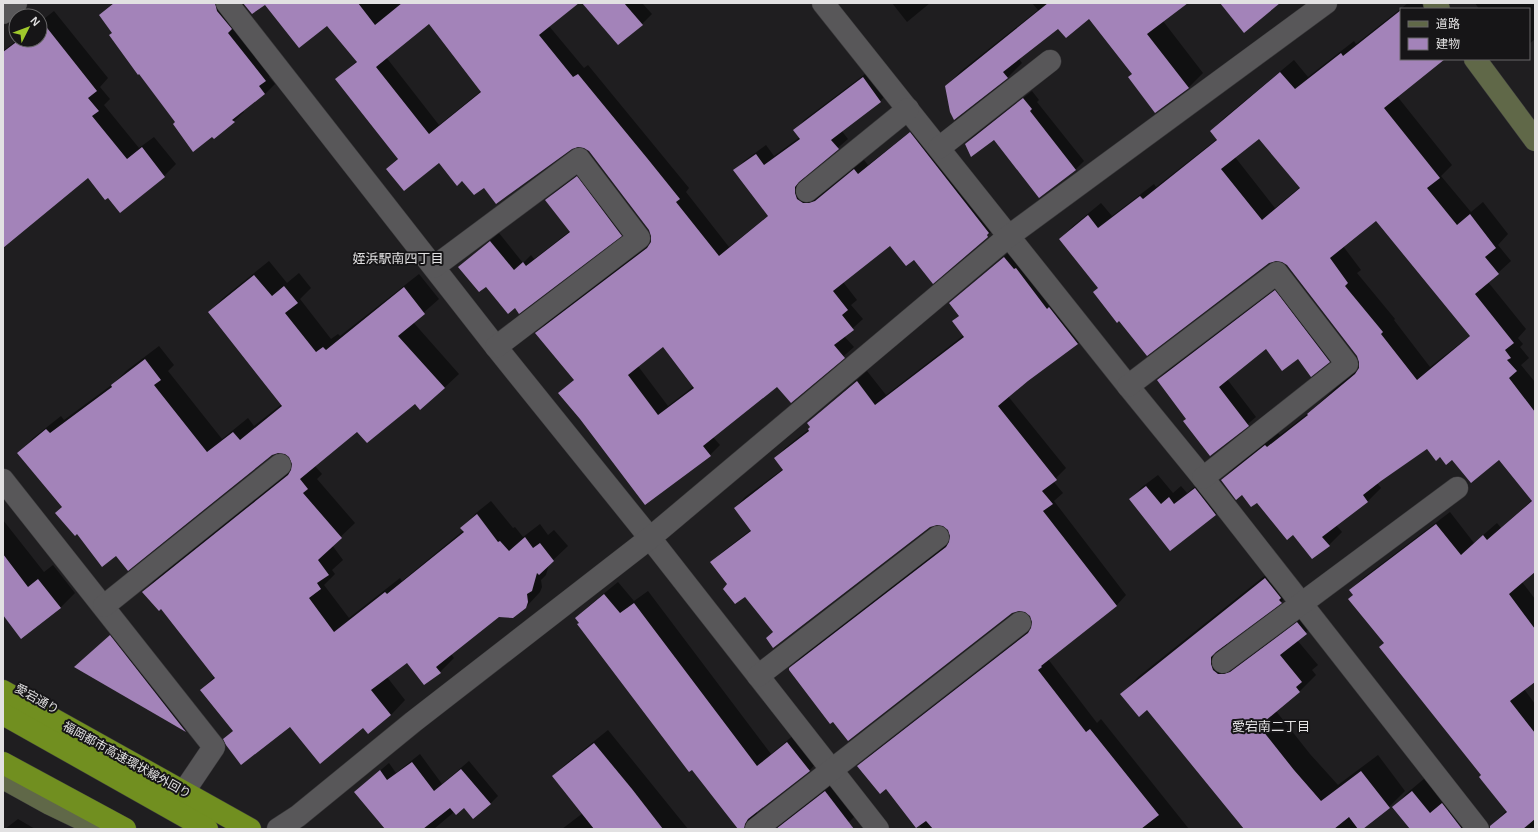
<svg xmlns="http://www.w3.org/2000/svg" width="1538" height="832" font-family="Helvetica,'Noto Sans JP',sans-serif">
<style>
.shadow{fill:#0007;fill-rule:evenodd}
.building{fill:#a383b9;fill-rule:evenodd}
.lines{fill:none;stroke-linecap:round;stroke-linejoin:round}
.street-casing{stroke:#39383a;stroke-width:23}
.secondary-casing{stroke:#39383a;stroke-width:23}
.highway-casing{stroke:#39383a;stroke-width:23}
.street{stroke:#585759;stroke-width:22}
.secondary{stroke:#606848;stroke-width:22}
.highway{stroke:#718f20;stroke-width:22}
.labels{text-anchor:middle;stroke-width:4;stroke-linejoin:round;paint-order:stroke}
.street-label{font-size:12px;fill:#e2e1e2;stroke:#161517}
.neighbourhood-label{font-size:13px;fill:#e2e1e2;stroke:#161517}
</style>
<rect width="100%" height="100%" fill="#1f1e20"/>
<!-- shadow -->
<g class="shadow">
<polygon points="113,3 228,3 275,71 269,77 275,84 265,94 243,111 244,112 234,121 176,122 100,15"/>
<path d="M 244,3 L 577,3 L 549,26 L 584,68 L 588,65 L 657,149 L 689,188 L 686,192 L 729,247 L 769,215 L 735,170 L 744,161 L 766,145 L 774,156 L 800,137 L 795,130 L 804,120 L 873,68 L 890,91 L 880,101 L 841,130 L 848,139 L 805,176 L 804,183 L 820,194 L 825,191 L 864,160 L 868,165 L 920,124 L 997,227 L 933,282 L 914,258 L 890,244 L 843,282 L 857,300 L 851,305 L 863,319 L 844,336 L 854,347 L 791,402 L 778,385 L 713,437 L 720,445 L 710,455 L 581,418 L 560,393 L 575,379 L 537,333 L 546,323 L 652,243 L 652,236 L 650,230 L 589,150 L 585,147 L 578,146 L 484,186 L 463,179 L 439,162 L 387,169 L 398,158 L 336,79 L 357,61 L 328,24 L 265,4 ZM 429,23 L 481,91 L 439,125 L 386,57 ZM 663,345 L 694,386 L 668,406 L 638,366 Z"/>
<polygon points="583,3 642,3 652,14 642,24"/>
<polygon points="892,3 930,3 907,22"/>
<polygon points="1032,3 1187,3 1163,21 1203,73 1188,88 1133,74 1089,18 1058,28 1019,59 1022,63 1007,78 946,86 961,71 1038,10"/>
<path d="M 1408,3 L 1421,3 L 1426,9 L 1401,9 L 1401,59 L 1443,59 L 1397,96 L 1452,165 L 1441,176 L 1471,212 L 1483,202 L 1508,234 L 1498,245 L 1511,261 L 1488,282 L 1526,329 L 1518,338 L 1523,344 L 1520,347 L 1529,358 L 1521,365 L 1535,382 L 1535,571 L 1522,582 L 1535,599 L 1535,680 L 1524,689 L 1535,704 L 1535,829 L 1412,829 L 1394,807 L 1406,794 L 1425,778 L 1485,828 L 1491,828 L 1491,826 L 1507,810 L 1385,643 L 1350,590 L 1363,578 L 1450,512 L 1474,543 L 1497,523 L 1501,528 L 1532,500 L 1500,458 L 1453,458 L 1440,456 L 1427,448 L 1377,483 L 1381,488 L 1368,501 L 1336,525 L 1342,532 L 1329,545 L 1293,534 L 1257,501 L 1242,494 L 1222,480 L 1235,467 L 1278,433 L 1280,435 L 1311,411 L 1340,384 L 1360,368 L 1360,362 L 1358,356 L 1288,265 L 1283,261 L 1276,260 L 1099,287 L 1060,239 L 1073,226 L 1101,203 L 1112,216 L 1154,184 L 1156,187 L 1217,139 L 1211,131 L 1224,118 L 1294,60 L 1308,77 L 1354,41 L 1356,44 ZM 1259,138 L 1300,187 L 1275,208 L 1235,157 ZM 1376,219 L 1471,335 L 1430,367 L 1394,320 L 1395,319 L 1357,273 L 1361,270 L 1343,246 Z"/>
<polygon points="1475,3 1535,3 1535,39 1529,44 1529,9 1479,9"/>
<polygon points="54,11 108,78 100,87 110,99 104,105 139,148 154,137 176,164 164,176 120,211 88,176 3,229 3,51 17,40 40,40 40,22"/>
<polygon points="1032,91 1039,100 1037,102 1084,161 1076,169 1040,197 994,138 966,144 974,136"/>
<polygon points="585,169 629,227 621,235 515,307 459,267 499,233 523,263 531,255 534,259 570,231 547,200 555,192"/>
<polygon points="1015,247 1088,333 1078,343 1008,396 1066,468 1053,481 1063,493 1054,501 1126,595 1116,606 1048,659 1097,723 1101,719 1189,829 922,829 886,788 858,767 869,756 1033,628 1033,621 1030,614 1025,610 1018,610 790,668 800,658 950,542 951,536 949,529 944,525 937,524 930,526 773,632 745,596 728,584 712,562 722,552 752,529 735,508 745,497 783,469 775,458 785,448 809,429 811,427 808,423 867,371 886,395 964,335 953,321 960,315 950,303"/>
<polygon points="269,261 287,283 299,273 311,288 300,299 331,339 338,334 340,336 419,274 439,299 413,322 459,374 444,388 357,430 315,466 322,474 317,479 355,523 332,545 343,560 332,570 335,574 324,585 349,618 400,578 402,581 464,530 462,528 476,513 491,501 513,528 515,527 523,537 540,524 548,535 554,530 568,546 549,564 546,575 541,580 542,587 540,592 526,607 499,616 451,654 454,658 440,672 407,662 387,677 405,700 391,715 368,733 363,727 290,725 225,739 234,730 201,690 215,676 161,608 143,592 157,578 293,469 293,463 291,457 285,452 278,452 272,454 117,555 63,506 19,453 33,438 61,416 64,420 113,384 126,371 159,346 174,365 168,371 222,439 248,418 254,426 282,404 209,312 223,298"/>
<polygon points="1283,283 1337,353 1329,361 1298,358 1266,347 1227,379 1256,417 1211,455 1187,419 1158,380 1166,372"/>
<polygon points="1158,475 1173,493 1181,486 1187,493 1207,477 1227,503 1216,515 1170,550 1130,499 1142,487"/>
<polygon points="3,520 44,572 53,565 75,593 60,608 3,605"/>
<polygon points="1282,562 1297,586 1281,602 1227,642 1227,646 1314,606 1323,617 1297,640 1318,665 1312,670 1316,675 1300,691 1276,711 1310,754 1338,785 1378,755 1405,791 1389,807 1361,829 1245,829 1148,708 1122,694 1138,677"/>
<polygon points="618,582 634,601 648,591 771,754 801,729 822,757 809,771 757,811 757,816 772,828 778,826 839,779 862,809 849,822 845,829 739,829 576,618 590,605"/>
<polygon points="114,632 189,727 186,730 75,666"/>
<polygon points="608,730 688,829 562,829 583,813 553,776 567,763"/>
<polygon points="420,754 442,784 469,761 498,796 490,804 464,807 454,812 434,829 386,829 355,792 389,763 396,773"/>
<polygon points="18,819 35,829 5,829"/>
</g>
<!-- building -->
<g class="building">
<polygon points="114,3 215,3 217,11 232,29 228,33 266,81 259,86 265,94 232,120 235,122 214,139 212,137 193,152 173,124 175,122 139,74 138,75 109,35 112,33 99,15"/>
<path d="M 243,3 L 358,3 L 375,25 L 402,3 L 579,3 L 539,35 L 573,77 L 578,74 L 647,158 L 680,199 L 676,202 L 719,256 L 768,216 L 733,170 L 756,154 L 764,165 L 800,139 L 793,130 L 863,77 L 881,102 L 831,140 L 839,149 L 799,182 L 795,187 L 795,193 L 797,199 L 803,203 L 809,203 L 815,201 L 854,169 L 858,174 L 910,132 L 989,233 L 987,235 L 988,237 L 933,284 L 914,260 L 906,266 L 890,246 L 833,291 L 848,310 L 842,315 L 854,330 L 834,345 L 845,358 L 791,403 L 777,387 L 703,446 L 711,456 L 645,505 L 580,419 L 558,393 L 574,380 L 535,333 L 647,248 L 651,242 L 651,236 L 649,230 L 589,151 L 584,148 L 578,147 L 572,149 L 496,204 L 484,188 L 474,195 L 462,181 L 457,186 L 439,163 L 404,191 L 386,169 L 398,159 L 335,79 L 357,62 L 327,26 L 299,48 L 265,5 L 252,14 ZM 429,24 L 481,92 L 429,134 L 376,67 ZM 663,347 L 694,388 L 658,415 L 628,375 Z"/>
<polygon points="582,3 624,3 643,25 618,45"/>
<polygon points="1048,3 1188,3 1147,34 1189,88 1155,113 1128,77 1132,74 1089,19 1066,38 1058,29 1003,72 1008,78 954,120 950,112 945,86"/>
<polygon points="1220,3 1280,3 1244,33"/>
<path d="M 1401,10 L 1401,59 L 1445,59 L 1384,108 L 1440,178 L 1427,188 L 1457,225 L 1470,214 L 1496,248 L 1485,257 L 1499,274 L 1475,294 L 1514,343 L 1505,350 L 1511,358 L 1507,360 L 1517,371 L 1509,378 L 1535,412 L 1535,572 L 1509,594 L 1535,629 L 1535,682 L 1510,701 L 1535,733 L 1535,819 L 1523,829 L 1490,829 L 1490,826 L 1507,812 L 1479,777 L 1481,775 L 1379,647 L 1384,643 L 1348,599 L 1353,595 L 1349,590 L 1436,524 L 1461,555 L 1483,535 L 1487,540 L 1532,501 L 1499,460 L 1471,483 L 1452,460 L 1446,465 L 1440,457 L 1436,461 L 1427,449 L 1381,481 L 1363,495 L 1368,502 L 1322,537 L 1330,546 L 1312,559 L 1293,535 L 1287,540 L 1257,503 L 1251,507 L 1242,495 L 1236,500 L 1221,480 L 1265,445 L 1267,447 L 1308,415 L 1307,414 L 1355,374 L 1359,368 L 1359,362 L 1357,356 L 1287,265 L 1282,262 L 1276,261 L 1269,263 L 1147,356 L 1119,321 L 1117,323 L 1093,292 L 1098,288 L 1059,239 L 1088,215 L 1098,228 L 1140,196 L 1143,199 L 1217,140 L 1210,131 L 1280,72 L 1295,89 L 1341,53 L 1343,56 ZM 1259,139 L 1300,188 L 1262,220 L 1221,169 ZM 1376,221 L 1470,336 L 1417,380 L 1381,334 L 1383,332 L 1345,286 L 1348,283 L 1330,258 Z"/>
<polygon points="40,19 97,91 88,98 99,111 92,116 127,159 142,147 165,177 120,213 108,198 105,200 88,178 3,248 3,52 19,40 40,40"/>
<polygon points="1023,98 1032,109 1030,111 1076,170 1039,198 994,140 971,157 965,144"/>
<polygon points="577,176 622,236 519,314 515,308 508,314 486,287 479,292 458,267 490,241 514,270 523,262 526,266 570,232 545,200"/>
<polygon points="1004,257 1014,269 1016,268 1047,309 1049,307 1078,344 1028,381 998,406 1057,480 1042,491 1053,504 1043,511 1117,606 1041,666 1042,667 1038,670 1086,732 1090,729 1159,815 1141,829 933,829 926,821 916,828 886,789 880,794 857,766 1028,633 1031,628 1032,622 1030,616 1025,612 1019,611 1012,613 848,741 833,722 830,724 789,670 789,668 946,547 949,542 950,536 948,530 943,526 937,525 930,527 773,648 766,638 773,632 745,597 735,604 723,589 727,584 710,562 751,531 734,508 783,470 774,458 809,431 808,429 810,427 807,423 857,381 875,405 964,337 952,321 959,316 949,303"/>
<polygon points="254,275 272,296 284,286 298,303 285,313 316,352 323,347 326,350 404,287 425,314 398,336 445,388 420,410 415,404 367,443 357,432 300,479 308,489 303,493 342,538 318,560 329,575 317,583 321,589 309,598 334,632 385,592 387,594 464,532 460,528 477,514 498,542 500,541 509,551 525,537 533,548 540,543 554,561 539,575 537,573 532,591 527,594 528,602 526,608 513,618 499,617 436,667 441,673 424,685 407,663 371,690 391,715 368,734 363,728 320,764 290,727 241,765 226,745 223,739 233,731 200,690 215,678 161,609 159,611 142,592 288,475 291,470 292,464 289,457 285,454 278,453 272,455 128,571 116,556 102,567 77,534 75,536 55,513 62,507 17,453 46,429 50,433 112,387 111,385 145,359 161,380 154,385 207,452 233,432 240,440 282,406 208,312"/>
<polygon points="1275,290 1330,362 1311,377 1298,359 1282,371 1266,349 1219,387 1249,426 1210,456 1183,421 1186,419 1157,380"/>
<polygon points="1146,486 1161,504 1169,497 1174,504 1195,488 1216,515 1170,551 1129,499"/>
<polygon points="3,554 28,587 38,579 61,608 21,639 3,615"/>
<polygon points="1265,578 1281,598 1279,600 1282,603 1216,652 1211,657 1211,664 1213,670 1218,674 1224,674 1230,672 1297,622 1307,634 1280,655 1302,682 1296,687 1300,692 1259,726 1294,770 1321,801 1361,771 1390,808 1363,829 1358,829 1349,817 1334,829 1244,829 1147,710 1139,717 1120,694"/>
<polygon points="604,594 620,613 634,603 757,766 787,742 810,771 748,819 745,824 744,829 738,829 692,770 689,772 577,624 579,623 575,618"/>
<polygon points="110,635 186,732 74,667"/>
<polygon points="594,743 632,789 663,829 594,829 552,776"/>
<polygon points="412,762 434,791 461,769 491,804 473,819 464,808 456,815 450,808 423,829 385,829 354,792 380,770 387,780"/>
<polygon points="825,791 854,829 776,829"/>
<polygon points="1412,791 1430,813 1442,803 1462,829 1410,829 1392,807"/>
</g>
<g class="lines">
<defs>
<g id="street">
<polyline points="227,3 496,347 650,538 878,829"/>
<polyline points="823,3 1128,386 1203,478 1478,829"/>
<polyline points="3,13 16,3"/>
<polyline points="939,148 1050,61"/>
<polyline points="807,191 908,109"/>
<polyline points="434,267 579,159 639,238 496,347"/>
<polyline points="1128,386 1277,273 1347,364 1203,478"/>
<polyline points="3,480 214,747 187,787"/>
<polyline points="104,606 280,465"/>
<polyline points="1223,662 1457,488"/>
<polyline points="758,676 938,537"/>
<polyline points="278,829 298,816 413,722 650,538 1009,236 1326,3"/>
<polyline points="756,829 1020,623"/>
</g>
<g id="secondary">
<polyline points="1434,3 1439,9"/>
<polyline points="1475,59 1535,140"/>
<polyline points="3,778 50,804 102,829"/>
</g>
<g id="highway">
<polyline points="3,691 250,829"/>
<polyline points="3,714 207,829"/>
<polyline points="3,763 125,829"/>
</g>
</defs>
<!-- street casing -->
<use href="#street" class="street-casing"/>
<!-- secondary casing -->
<use href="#secondary" class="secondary-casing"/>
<!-- highway casing -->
<use href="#highway" class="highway-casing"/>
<!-- street -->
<use href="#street" class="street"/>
<!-- secondary -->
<use href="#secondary" class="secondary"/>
<!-- highway -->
<use href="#highway" class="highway"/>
</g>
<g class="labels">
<!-- street labels -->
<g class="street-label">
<text transform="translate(37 699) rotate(29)" y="4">愛宕通り</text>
<text transform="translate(127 760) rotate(29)" y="4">福岡都市高速環状線外回り</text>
</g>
<!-- neighbourhood labels -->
<g class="neighbourhood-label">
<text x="398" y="263">姪浜駅南四丁目</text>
<text x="1271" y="731">愛宕南二丁目</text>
</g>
</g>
<!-- border -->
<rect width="1538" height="832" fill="none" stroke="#e2e1e2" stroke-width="8"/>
<!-- legend -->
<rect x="1400" y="8" width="130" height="52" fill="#161517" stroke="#686768"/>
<rect x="1408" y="21" width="20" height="6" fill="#606848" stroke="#686768"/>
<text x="1436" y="28" font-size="12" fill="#e2e1e2">道路</text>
<rect x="1408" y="38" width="20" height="12" fill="#a383b9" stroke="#686768"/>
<text x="1436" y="48" font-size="12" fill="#e2e1e2">建物</text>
<!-- north arrow -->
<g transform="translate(28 28) rotate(48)"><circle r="19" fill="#161517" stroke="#686768"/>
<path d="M0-3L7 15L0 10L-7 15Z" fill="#a0c92c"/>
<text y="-6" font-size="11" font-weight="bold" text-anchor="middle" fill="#e2e1e2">N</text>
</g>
</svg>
